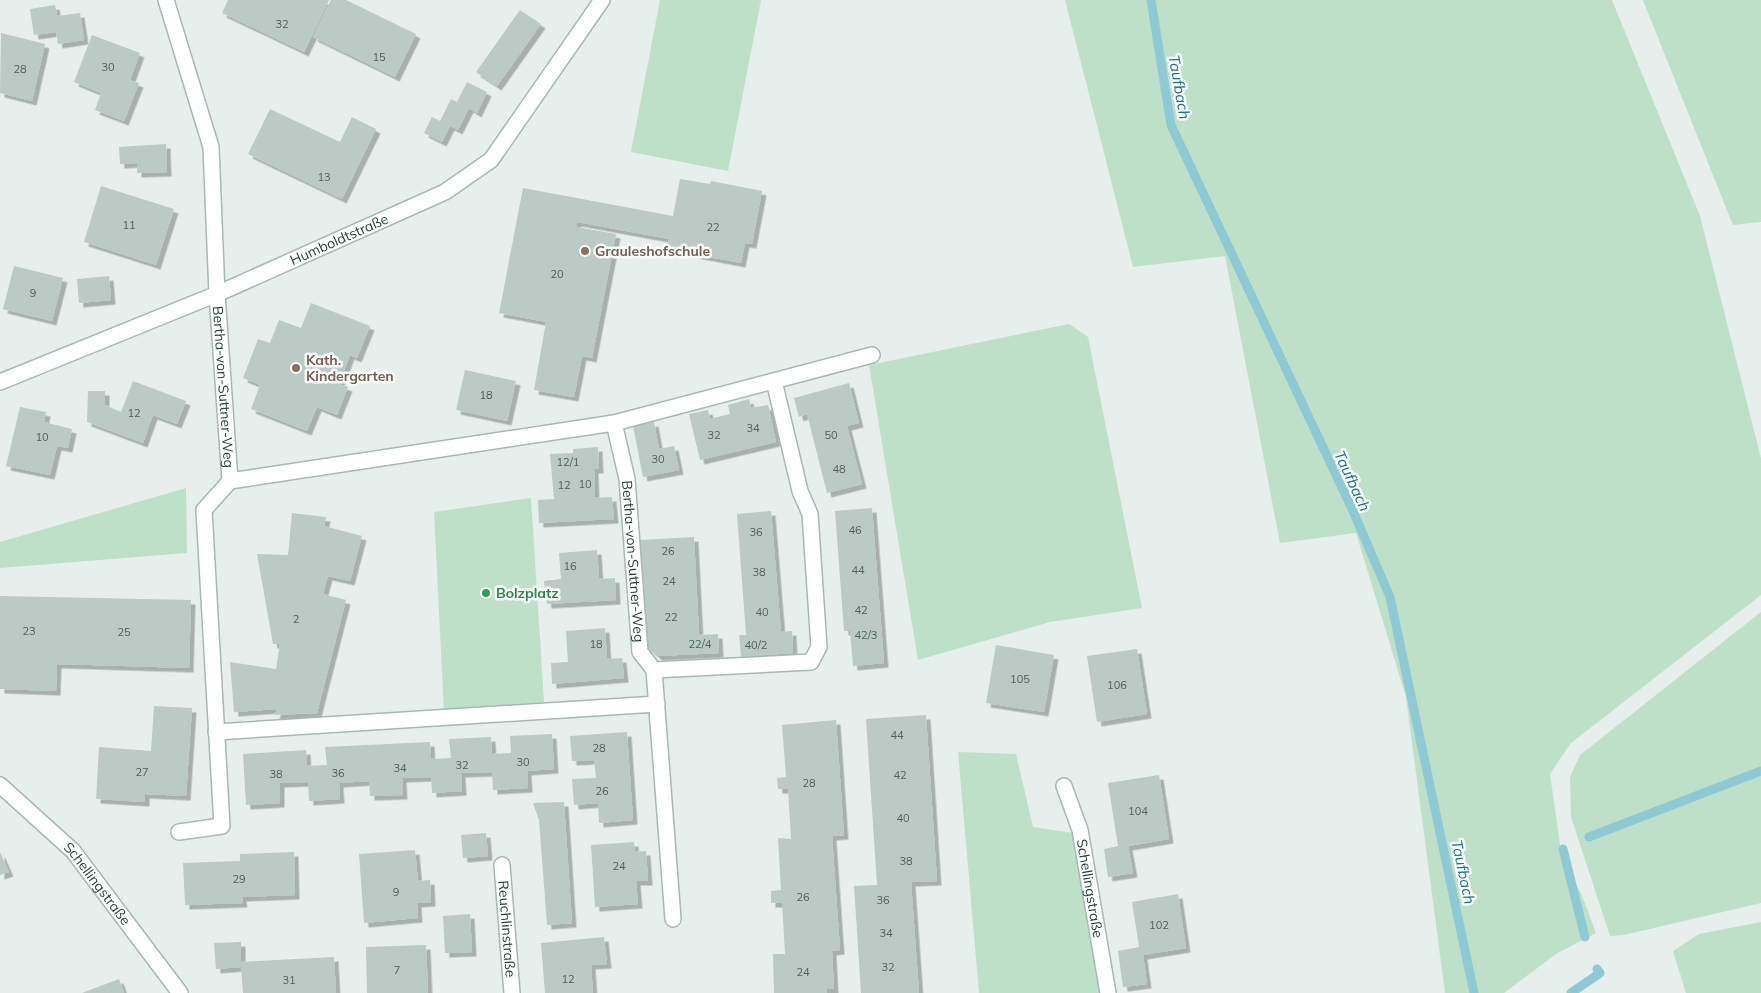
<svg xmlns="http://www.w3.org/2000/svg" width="1761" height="993" font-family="Mulish,sans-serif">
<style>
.green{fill:#bfe0c8}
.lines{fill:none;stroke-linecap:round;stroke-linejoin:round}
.stream{stroke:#8ec9d4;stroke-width:9}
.building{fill:#bbcac4;filter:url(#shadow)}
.minor-casing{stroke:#a8b8b2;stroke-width:18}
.minor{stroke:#fff;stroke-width:15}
.education-dot{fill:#8d6e63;stroke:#f7fbf9;stroke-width:2}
.leisure-dot{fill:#2e9e5b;stroke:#f7fbf9;stroke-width:2}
.labels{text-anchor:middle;stroke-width:5;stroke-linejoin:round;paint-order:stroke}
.number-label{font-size:11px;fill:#4a645c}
.street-label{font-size:14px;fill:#24423a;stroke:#f7fbf9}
.education-label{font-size:14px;font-weight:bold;fill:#785e54;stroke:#f7fbf9;text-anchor:start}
.leisure-label{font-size:14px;font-weight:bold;fill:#27864d;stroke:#f7fbf9;text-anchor:start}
.water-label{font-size:15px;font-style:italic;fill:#1c6f80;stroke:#f7fbf9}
</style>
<defs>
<filter id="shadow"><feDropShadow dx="4.5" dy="4.5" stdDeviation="0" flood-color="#0004"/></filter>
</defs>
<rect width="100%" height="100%" fill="#e6efeb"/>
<!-- green -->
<g class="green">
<polygon points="660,0 761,0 728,171 631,152"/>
<polygon points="1065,0 1612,0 1700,216 1761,458 1761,595 1571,743 1550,774 1563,865 1581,893 1596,933 1556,954 1504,993 1445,993 1406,697 1356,533 1280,543 1225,256 1133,267"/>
<polygon points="1643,0 1761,0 1761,222 1733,225"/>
<polygon points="1069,324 1088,337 1142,608 1050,622 918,660 869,365"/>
<polygon points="186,488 187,553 0,568 0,542"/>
<polygon points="531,498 544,702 444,712 434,512"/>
<polygon points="1761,612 1761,903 1624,935 1610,936 1571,817 1570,777 1580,755"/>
<polygon points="958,752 1016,754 1033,827 1073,833 1099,993 979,993"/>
<polygon points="1761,922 1761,993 1686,993 1673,951 1699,934"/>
</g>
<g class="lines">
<!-- stream -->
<g class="stream">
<polyline points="1151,0 1171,125 1353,511 1390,597 1474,993"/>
<polyline points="1589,837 1761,771"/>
<polyline points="1563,849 1585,937"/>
<polyline points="1571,993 1600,973 1597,969"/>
</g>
</g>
<!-- building -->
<g class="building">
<polygon points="228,0 329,0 304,52 222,13"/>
<polygon points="331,0 346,0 416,34 395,77 313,37"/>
<polygon points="55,5 57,16 80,13 84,40 58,44 56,32 34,35 30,9"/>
<polygon points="520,10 541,24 497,86 476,72"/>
<polygon points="1,33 45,44 32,101 0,93"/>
<polygon points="92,35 140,53 130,80 139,83 124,121 95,110 101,93 74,82"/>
<polygon points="467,82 487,92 477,113 469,108 458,130 450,126 442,142 424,133 432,117 440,121 451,99 457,102"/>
<polygon points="270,109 340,142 352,117 376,129 342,199 248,154"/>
<polygon points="166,144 167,172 137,173 137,163 120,164 119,147"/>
<polygon points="680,179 710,184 711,181 762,191 752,244 745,243 741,263 667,249 669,239 577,222 576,227 616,234 592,358 582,356 574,397 534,390 546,322 499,313 523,188 673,216"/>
<polygon points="101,186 174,209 156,265 84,242"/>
<polygon points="14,266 63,278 52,321 3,309"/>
<polygon points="109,276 111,300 79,303 77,279"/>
<polygon points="311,303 370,326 357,358 350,355 339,384 348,387 337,415 317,407 307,431 251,409 260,385 243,378 258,339 270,343 279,320 301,328"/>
<polygon points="465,370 516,381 507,421 456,410"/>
<polygon points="133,381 186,401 177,424 153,415 143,443 87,422 88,391 105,391 105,405 121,412"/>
<polygon points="849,383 859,423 847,426 862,484 827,493 807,414 799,417 794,398"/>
<polygon points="749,399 751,408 768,405 776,442 700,460 689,414 708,410 710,419 730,414 728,405"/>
<polygon points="20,407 46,412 44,422 72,429 68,448 57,446 50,475 6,466"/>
<polygon points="654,422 659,449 674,446 679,470 643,477 633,426"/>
<polygon points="598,447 599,469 594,469 595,498 612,497 614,519 539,523 538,500 554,499 550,454 573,453 573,449"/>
<polygon points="872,508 884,663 853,666 850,631 844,631 835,511"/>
<polygon points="771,511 781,632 792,631 793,653 741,657 739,635 746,635 737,514"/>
<polygon points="292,513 326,517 324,526 362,536 350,581 328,576 323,594 346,600 317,713 275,715 277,709 234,712 230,662 276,669 280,644 273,644 257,554 288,555"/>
<polygon points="694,537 699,635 718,634 719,653 658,656 645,646 640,540"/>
<polygon points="597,550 599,579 615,578 616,600 547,604 544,581 561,579 559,553"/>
<polygon points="0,596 191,600 189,668 57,664 56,691 0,689"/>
<polygon points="605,628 607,659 622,658 624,678 552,684 551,663 568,662 566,631"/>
<polygon points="996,645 1054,655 1044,712 986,703"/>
<polygon points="1137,649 1147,714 1097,722 1087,656"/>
<polygon points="154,706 192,708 186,796 145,794 145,802 96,799 99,747 151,751"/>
<polygon points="926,715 937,881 911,882 919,993 861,993 854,886 877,885 866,719"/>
<polygon points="836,720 844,835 832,836 840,950 832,951 834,989 827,989 827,993 774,993 773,954 785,954 782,903 771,903 771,891 781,890 778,838 791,839 788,789 778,789 777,778 786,777 782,725"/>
<polygon points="627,732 633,820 599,823 598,803 574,805 572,779 596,778 594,760 572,761 570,736"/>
<polygon points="552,734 554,769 527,771 528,788 493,790 492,772 461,773 462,791 432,793 431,777 402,778 403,795 370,796 369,781 339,783 340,799 309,801 308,782 280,783 280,803 246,805 243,754 306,750 307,766 327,765 325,747 430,742 431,759 451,758 449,739 491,737 492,754 511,753 510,736"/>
<polygon points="1159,775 1169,839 1128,846 1133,873 1108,877 1104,849 1118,846 1108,783"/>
<polygon points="564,802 572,923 547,925 539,820 533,803"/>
<polygon points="486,833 488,856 463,858 461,835"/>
<polygon points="634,842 635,852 646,851 648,881 636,881 638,904 595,907 591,845"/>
<polygon points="415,850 418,881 430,880 431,902 417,903 418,918 364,923 359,854"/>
<polygon points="0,852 9,872 0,875"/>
<polygon points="294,852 295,895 242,897 243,903 185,905 183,863 240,861 240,854"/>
<polygon points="1178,894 1186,948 1143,955 1147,984 1123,987 1118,951 1139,947 1132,902"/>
<polygon points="470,914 472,952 445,953 443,916"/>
<polygon points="604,937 607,964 591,965 593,993 545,993 541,943"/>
<polygon points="241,942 241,962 334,957 336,993 243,993 241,967 216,969 214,943"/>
<polygon points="426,945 428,993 367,993 366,947"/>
<polygon points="119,979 124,993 82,993"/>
</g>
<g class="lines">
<defs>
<g id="minor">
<path id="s1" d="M 166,0 L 211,147 L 217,294 L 230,481 L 614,423 L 872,355"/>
<path id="s2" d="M 0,382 L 217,294 L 445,192 L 491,160 L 602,0"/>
<path id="s3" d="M 614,423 L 627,479 L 640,652 L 654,670 L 811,662 L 819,647 L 810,514 L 800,491 L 774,381"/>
<polyline points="654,670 673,919"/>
<polyline points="216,732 657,704"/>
<path id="s4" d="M 0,785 L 73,851 L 180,993"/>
<path id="s5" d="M 1064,786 L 1080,830 L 1108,993"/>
<polyline points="179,832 222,826 204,510 230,481"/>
<path id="s6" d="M 502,865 L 512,993"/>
</g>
</defs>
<!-- minor casing -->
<use href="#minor" class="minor-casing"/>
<!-- minor -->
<use href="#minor" class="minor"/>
</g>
<!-- markers -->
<g class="education-dot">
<circle cx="585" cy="251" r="5"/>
<circle cx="296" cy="368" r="5"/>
</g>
<circle class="leisure-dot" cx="486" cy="593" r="5"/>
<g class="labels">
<!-- number labels -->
<g class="number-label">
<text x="282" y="28">32</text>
<text x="379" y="61">15</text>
<text x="108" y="71">30</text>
<text x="20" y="73">28</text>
<text x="324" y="181">13</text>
<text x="129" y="229">11</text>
<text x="713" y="231">22</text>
<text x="557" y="278">20</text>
<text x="33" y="297">9</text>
<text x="486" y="399">18</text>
<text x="134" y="417">12</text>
<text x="753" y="432">34</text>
<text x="714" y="439">32</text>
<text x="831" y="439">50</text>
<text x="42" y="441">10</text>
<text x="658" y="463">30</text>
<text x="568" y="466">12/1</text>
<text x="839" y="473">48</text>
<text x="585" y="488">10</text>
<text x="564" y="489">12</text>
<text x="855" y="534">46</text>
<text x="756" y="536">36</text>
<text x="668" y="555">26</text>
<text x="570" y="570">16</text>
<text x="858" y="574">44</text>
<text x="759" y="576">38</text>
<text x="669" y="585">24</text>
<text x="861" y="614">42</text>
<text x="762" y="616">40</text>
<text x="671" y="621">22</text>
<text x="296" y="623">2</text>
<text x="29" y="635">23</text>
<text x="124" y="636">25</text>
<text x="866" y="639">42/3</text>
<text x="596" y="648">18</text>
<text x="700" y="648">22/4</text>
<text x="756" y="649">40/2</text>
<text x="1020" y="683">105</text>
<text x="1117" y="689">106</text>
<text x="897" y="739">44</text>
<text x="599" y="752">28</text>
<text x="523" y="766">30</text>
<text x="462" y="769">32</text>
<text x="400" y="772">34</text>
<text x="142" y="776">27</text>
<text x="338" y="777">36</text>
<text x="276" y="778">38</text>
<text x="900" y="779">42</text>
<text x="809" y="787">28</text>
<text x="602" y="795">26</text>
<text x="1138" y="815">104</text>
<text x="903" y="822">40</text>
<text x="906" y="865">38</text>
<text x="619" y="870">24</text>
<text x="239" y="883">29</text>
<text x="396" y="896">9</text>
<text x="803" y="901">26</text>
<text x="883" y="904">36</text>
<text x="1159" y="929">102</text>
<text x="886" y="937">34</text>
<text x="888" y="971">32</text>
<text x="397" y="974">7</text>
<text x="803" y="976">24</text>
<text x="568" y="983">12</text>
<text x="289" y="984">31</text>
</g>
<!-- street labels -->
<g class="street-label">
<text dy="5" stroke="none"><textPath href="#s2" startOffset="368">Humboldtstraße</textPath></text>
<text dy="5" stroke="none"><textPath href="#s1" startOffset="394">Bertha-von-Suttner-Weg</textPath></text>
<text dy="5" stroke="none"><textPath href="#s3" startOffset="140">Bertha-von-Suttner-Weg</textPath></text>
<text dy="5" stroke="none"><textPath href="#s4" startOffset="139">Schellingstraße</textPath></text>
<text dy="5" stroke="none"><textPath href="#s5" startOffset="106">Schellingstraße</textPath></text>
<text dy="5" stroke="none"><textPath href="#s6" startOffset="64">Reuchlinstraße</textPath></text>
</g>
<!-- education labels -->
<g class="education-label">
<text x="595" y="256">Grauleshofschule</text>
<text x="306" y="365">Kath.<tspan x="306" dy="16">Kindergarten</tspan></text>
</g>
<!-- leisure labels -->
<g class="leisure-label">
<text x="496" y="598">Bolzplatz</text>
</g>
<!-- water labels -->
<g class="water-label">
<text transform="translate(1179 87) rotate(80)" y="5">Taufbach</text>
<text transform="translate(1352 481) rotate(65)" y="5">Taufbach</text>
<text transform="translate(1463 872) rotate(78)" y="5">Taufbach</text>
</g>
</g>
</svg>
